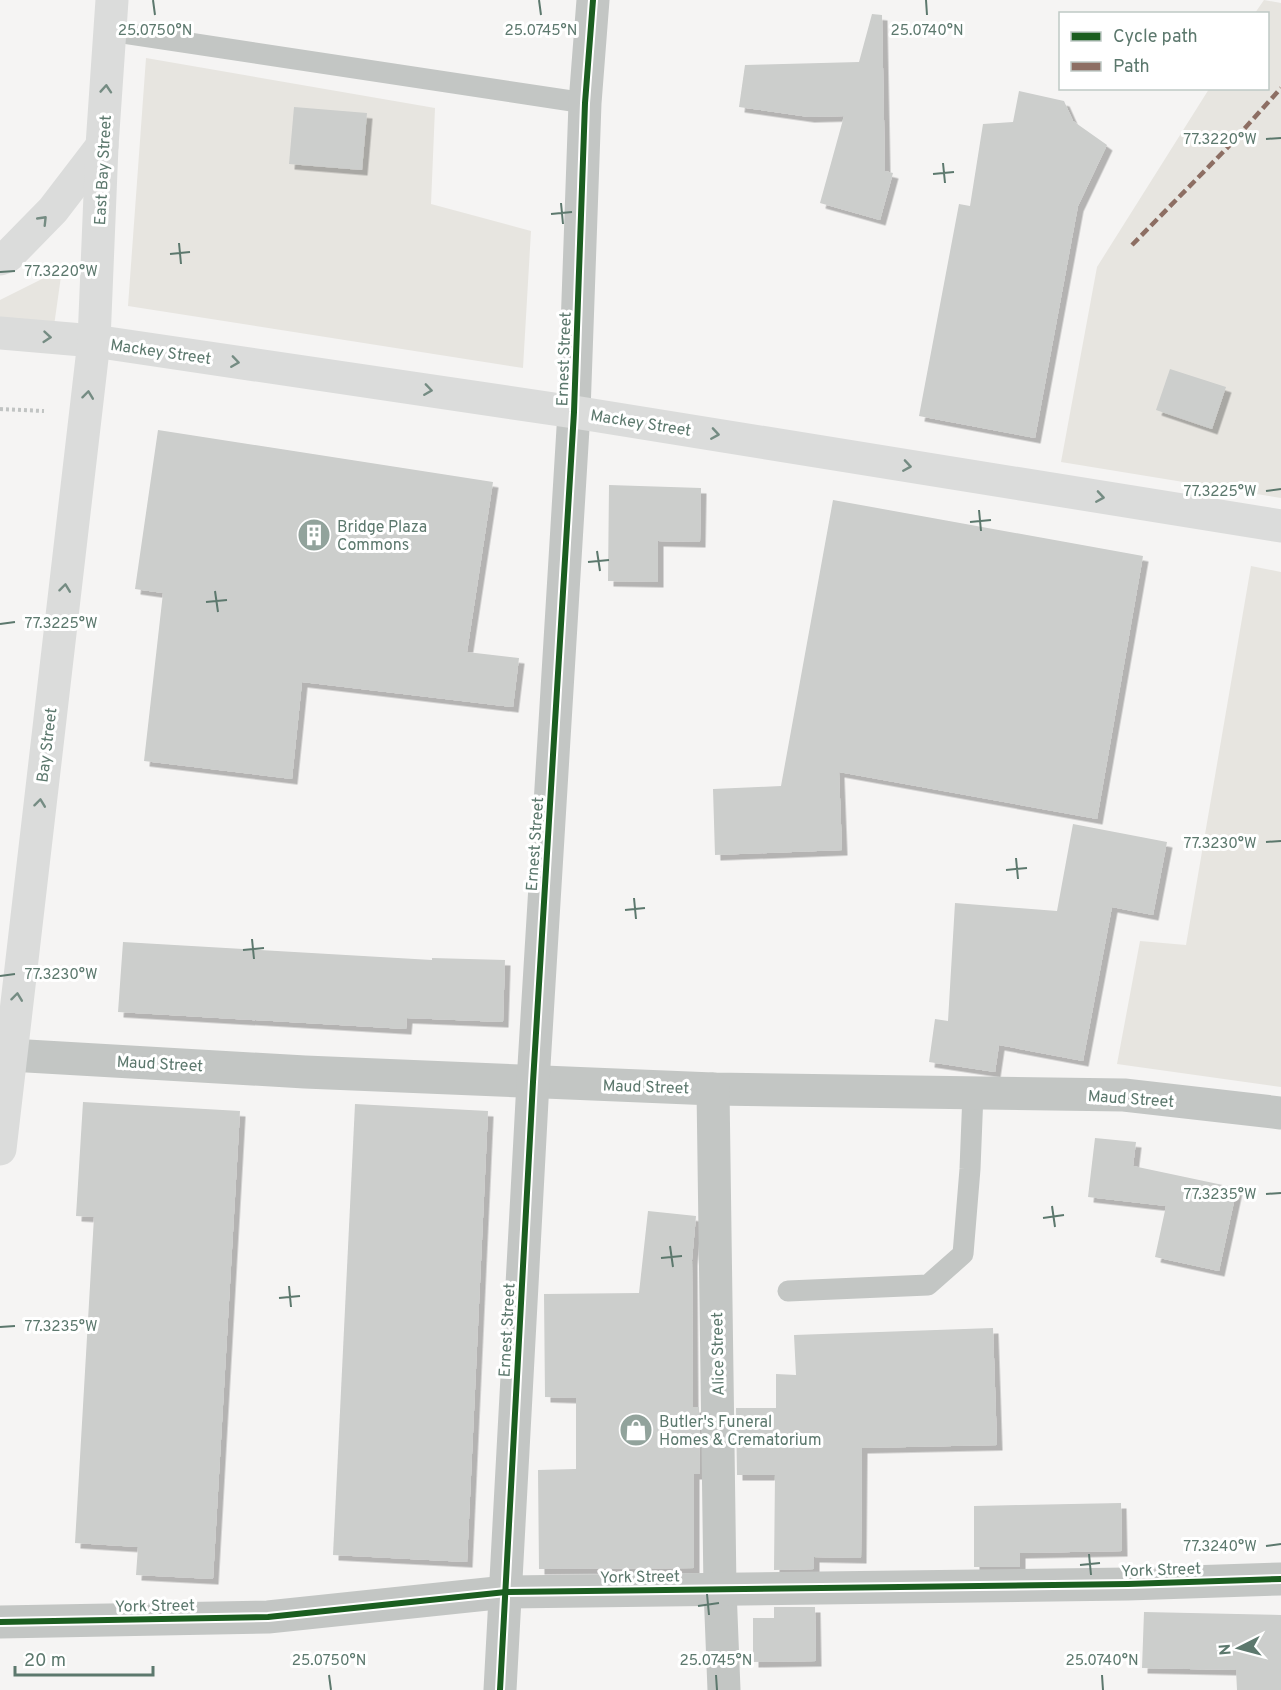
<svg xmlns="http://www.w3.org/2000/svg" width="1281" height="1690" font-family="Overpass,sans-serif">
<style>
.green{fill:#e7e5e0}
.building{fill:#cccecc;filter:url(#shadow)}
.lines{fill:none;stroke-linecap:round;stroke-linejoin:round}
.path{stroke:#c1c4c3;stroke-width:4;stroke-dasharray:3 3;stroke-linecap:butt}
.service{stroke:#c3c6c4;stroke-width:21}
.minor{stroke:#c3c6c4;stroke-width:33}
.secondary{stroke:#dbdcdb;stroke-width:33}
.trunk{stroke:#dbdcdb;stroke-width:33}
.quiet{stroke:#8d6e63;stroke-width:4.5;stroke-dasharray:9 4.5;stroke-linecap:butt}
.cycleway-casing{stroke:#fff;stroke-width:10}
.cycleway{stroke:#1b5e20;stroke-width:6}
.oneway{stroke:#758c83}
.ticks{fill:none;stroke:#5c786d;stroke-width:2}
.labels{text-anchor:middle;stroke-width:6;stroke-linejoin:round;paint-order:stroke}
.street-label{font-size:16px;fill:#5c786d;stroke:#fff}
.poi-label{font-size:16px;fill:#5c786d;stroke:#fff;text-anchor:start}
.ticks-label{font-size:15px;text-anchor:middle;fill:#5c786d;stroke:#fff;stroke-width:6;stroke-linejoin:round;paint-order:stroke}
</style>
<defs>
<filter id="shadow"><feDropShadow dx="5.5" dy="5.5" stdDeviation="0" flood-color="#0004"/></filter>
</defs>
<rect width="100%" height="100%" fill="#f5f4f3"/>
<!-- green -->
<g class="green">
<polygon points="1264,0 1281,3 1281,498 1061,462 1097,267 1209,89 1268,88 1268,14 1255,13"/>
<polygon points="146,58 435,108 431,204 531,231 523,368 128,306"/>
<polygon points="62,269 54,326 0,317 0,300"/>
<polygon points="1251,566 1281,572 1281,1087 1117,1064 1140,941 1186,945"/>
</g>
<!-- building -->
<g class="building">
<polygon points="872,14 882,15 885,171 893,173 880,220 820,203 844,116 809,117 739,107 745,65 859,62"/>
<polygon points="1019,91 1064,101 1073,121 1107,145 1078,206 1035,438 919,416 959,204 970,206 983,124 1013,122"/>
<polygon points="294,107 367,113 362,170 289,164"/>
<polygon points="1170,369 1226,387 1212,429 1156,410"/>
<polygon points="158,430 493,482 467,652 519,658 513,707 302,682 292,779 144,761 163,593 135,589"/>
<polygon points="609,485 701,488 700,542 658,541 658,582 608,581"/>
<polygon points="833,500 1143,556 1097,819 839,772 842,850 715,855 713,789 781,786"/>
<polygon points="1073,824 1167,842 1153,915 1112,907 1083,1061 999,1045 995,1072 929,1062 935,1019 948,1021 955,903 1057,911"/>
<polygon points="123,942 432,960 432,958 505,960 503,1022 407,1018 406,1029 118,1012"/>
<polygon points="83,1102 240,1111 213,1579 136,1575 138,1547 75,1543 94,1217 76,1216"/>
<polygon points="355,1104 488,1111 467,1562 333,1555"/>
<polygon points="1095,1138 1136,1142 1133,1166 1237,1188 1219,1271 1155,1257 1166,1206 1088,1197"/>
<polygon points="648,1211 696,1216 692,1260 693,1407 699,1407 700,1474 694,1474 694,1568 539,1569 538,1470 576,1469 576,1398 545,1397 544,1294 639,1293"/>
<polygon points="993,1328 997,1445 862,1448 861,1558 814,1557 814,1569 774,1570 775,1475 737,1475 736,1408 776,1408 776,1374 796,1375 794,1335"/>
<polygon points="1121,1503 1122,1551 1020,1553 1020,1567 974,1567 974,1506"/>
<polygon points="774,1607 815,1607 816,1661 753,1662 753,1618 774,1618"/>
<polygon points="1144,1612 1281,1615 1281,1690 1237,1690 1236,1670 1142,1668"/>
</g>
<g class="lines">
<!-- path -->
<polyline class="path" points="0,409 44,411"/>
<!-- service -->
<g class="service">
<polyline points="110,31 585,103"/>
<polyline points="788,1291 928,1285 963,1254 970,1169 973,1093"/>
</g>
<!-- minor -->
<g class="minor">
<polyline points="10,1055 305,1072 713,1089 1124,1095 1281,1113"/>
<polyline points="713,1089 720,1589 724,1690"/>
<polyline points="0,1622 268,1617 506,1592 1128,1584 1281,1579"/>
<polyline points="500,1690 533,1082 574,412 585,103 593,0"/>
</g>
<!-- secondary -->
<polyline class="secondary" points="0,333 94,341 574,412 1281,526"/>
<!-- trunk -->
<g class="trunk">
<polyline points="0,259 8,256 53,210 102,146"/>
<polyline points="0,1149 94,341 102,146 112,0"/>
</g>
<!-- quiet -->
<polyline class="quiet" points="1132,245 1228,147 1281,88"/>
<defs>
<g id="cycleway">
<polyline points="0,1622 268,1617 506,1592 1128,1584 1281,1579"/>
<polyline points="500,1690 533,1082 574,412 585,103 593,0"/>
</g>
</defs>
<!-- cycleway casing -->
<use href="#cycleway" class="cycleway-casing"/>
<!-- cycleway -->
<use href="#cycleway" class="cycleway"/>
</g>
<!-- one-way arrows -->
<defs><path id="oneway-chevron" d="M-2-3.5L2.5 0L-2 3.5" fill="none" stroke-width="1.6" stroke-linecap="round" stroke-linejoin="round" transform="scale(1.5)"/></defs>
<g class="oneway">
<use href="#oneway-chevron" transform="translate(106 89) rotate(-86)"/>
<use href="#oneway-chevron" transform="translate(43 220) rotate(-46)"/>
<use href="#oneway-chevron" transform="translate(47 337) rotate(5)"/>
<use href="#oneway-chevron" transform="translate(235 362) rotate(8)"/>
<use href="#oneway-chevron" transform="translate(428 390) rotate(8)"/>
<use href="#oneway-chevron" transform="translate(88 395) rotate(-83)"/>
<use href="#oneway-chevron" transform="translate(715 434) rotate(9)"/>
<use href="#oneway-chevron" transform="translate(907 466) rotate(9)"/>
<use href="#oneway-chevron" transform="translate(1100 497) rotate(9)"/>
<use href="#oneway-chevron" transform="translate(65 588) rotate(-83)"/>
<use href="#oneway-chevron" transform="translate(40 803) rotate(-83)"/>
<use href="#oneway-chevron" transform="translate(17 997) rotate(-83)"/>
</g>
<!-- ticks -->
<path class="ticks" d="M 153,0 L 155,15M 539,0 L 541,15M 926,0 L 927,15M 1266,139 L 1281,138M 943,163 L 945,183M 933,174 L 954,172M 561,203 L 563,224M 551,214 L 572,212M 179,243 L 181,264M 170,254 L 190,252M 0,272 L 15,271M 1266,491 L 1281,489M 979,510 L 981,531M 970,522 L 991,520M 597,551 L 600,571M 588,562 L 609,560M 215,591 L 218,612M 206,602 L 227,600M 0,624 L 15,622M 1266,842 L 1281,841M 1016,858 L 1018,879M 1006,870 L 1027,868M 634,898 L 636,919M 625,910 L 645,908M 252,939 L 254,959M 243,950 L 264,948M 0,976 L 15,974M 1266,1194 L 1281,1193M 1052,1206 L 1055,1227M 1043,1218 L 1064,1215M 670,1246 L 673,1267M 661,1258 L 682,1256M 289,1286 L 291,1307M 279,1298 L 300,1296M 0,1327 L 15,1326M 1266,1546 L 1281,1544M 1089,1554 L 1091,1575M 1080,1565 L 1100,1563M 707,1594 L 709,1615M 698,1606 L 719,1603M 329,1675 L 331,1690M 716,1675 L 717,1690M 1102,1675 L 1103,1690"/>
<!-- icons -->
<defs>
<symbol id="building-disc" viewBox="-11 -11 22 22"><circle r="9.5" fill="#92a39c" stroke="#fff"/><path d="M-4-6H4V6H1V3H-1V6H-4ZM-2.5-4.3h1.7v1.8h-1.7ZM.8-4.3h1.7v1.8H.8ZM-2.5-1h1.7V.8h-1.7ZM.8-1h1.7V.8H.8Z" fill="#fff"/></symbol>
<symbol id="shop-disc" viewBox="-11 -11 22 22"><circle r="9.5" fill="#92a39c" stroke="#fff"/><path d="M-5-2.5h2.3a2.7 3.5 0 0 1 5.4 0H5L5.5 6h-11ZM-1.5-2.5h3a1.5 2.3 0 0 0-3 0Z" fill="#fff"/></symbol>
</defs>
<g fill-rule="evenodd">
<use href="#building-disc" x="295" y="516" width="38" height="38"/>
<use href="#shop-disc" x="617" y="1411" width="38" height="38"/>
</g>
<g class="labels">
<!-- street labels -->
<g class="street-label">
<text transform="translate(102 170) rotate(-87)" y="6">East Bay Street</text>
<text transform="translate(161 351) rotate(8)" y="6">Mackey Street</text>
<text transform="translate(563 359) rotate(-88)" y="6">Ernest Street</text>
<text transform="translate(641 422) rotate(9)" y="6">Mackey Street</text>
<text transform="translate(46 745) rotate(-83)" y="6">Bay Street</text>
<text transform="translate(534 844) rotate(-86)" y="6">Ernest Street</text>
<text transform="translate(160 1063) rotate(3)" y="6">Maud Street</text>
<text transform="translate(646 1086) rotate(2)" y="6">Maud Street</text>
<text transform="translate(1131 1098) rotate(4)" y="6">Maud Street</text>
<text transform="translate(506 1330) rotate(-87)" y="6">Ernest Street</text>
<text transform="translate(717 1354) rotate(-91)" y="6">Alice Street</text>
<text transform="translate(1161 1569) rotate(-2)" y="6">York Street</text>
<text transform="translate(640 1576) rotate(-1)" y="6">York Street</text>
<text transform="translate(155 1605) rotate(-1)" y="6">York Street</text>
</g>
<!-- poi labels -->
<g class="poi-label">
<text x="337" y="532">Bridge Plaza<tspan x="337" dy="18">Commons</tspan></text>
<text x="659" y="1427">Butler's Funeral<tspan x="659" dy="18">Homes &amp; Crematorium</tspan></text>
</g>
</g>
<g class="ticks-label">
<text x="155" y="35">25.0750°N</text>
<text x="541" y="35">25.0745°N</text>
<text x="927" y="35">25.0740°N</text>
<text x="1220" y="144">77.3220°W</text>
<text x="61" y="276">77.3220°W</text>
<text x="1220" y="496">77.3225°W</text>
<text x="61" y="628">77.3225°W</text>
<text x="1220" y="848">77.3230°W</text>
<text x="61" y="979">77.3230°W</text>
<text x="1220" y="1199">77.3235°W</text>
<text x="61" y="1331">77.3235°W</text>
<text x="1220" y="1551">77.3240°W</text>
<text x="329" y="1665">25.0750°N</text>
<text x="716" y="1665">25.0745°N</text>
<text x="1102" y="1665">25.0740°N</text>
</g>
<!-- legend -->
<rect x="1059" y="12" width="210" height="78" fill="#ffffff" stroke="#bec9c5" stroke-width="1.5"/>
<rect x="1071" y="32" width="30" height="9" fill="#1b5e20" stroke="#bec9c5" stroke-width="1.5"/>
<text x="1113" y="42" font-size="18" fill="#5c786d">Cycle path</text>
<rect x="1071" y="62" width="30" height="9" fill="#8d6e63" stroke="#bec9c5" stroke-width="1.5"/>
<text x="1113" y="72" font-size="18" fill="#5c786d">Path</text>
<!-- north arrow -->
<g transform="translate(1239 1648) rotate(264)" stroke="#ffffff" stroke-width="4.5" paint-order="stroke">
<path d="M0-4.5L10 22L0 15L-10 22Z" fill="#5c786d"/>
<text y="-9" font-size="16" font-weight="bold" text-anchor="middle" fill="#5c786d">N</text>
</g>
<!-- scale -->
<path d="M15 1666v9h138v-9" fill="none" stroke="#5c786d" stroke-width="3"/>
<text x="24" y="1666" font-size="18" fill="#5c786d" stroke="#ffffff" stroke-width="4.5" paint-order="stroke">20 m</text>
</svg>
